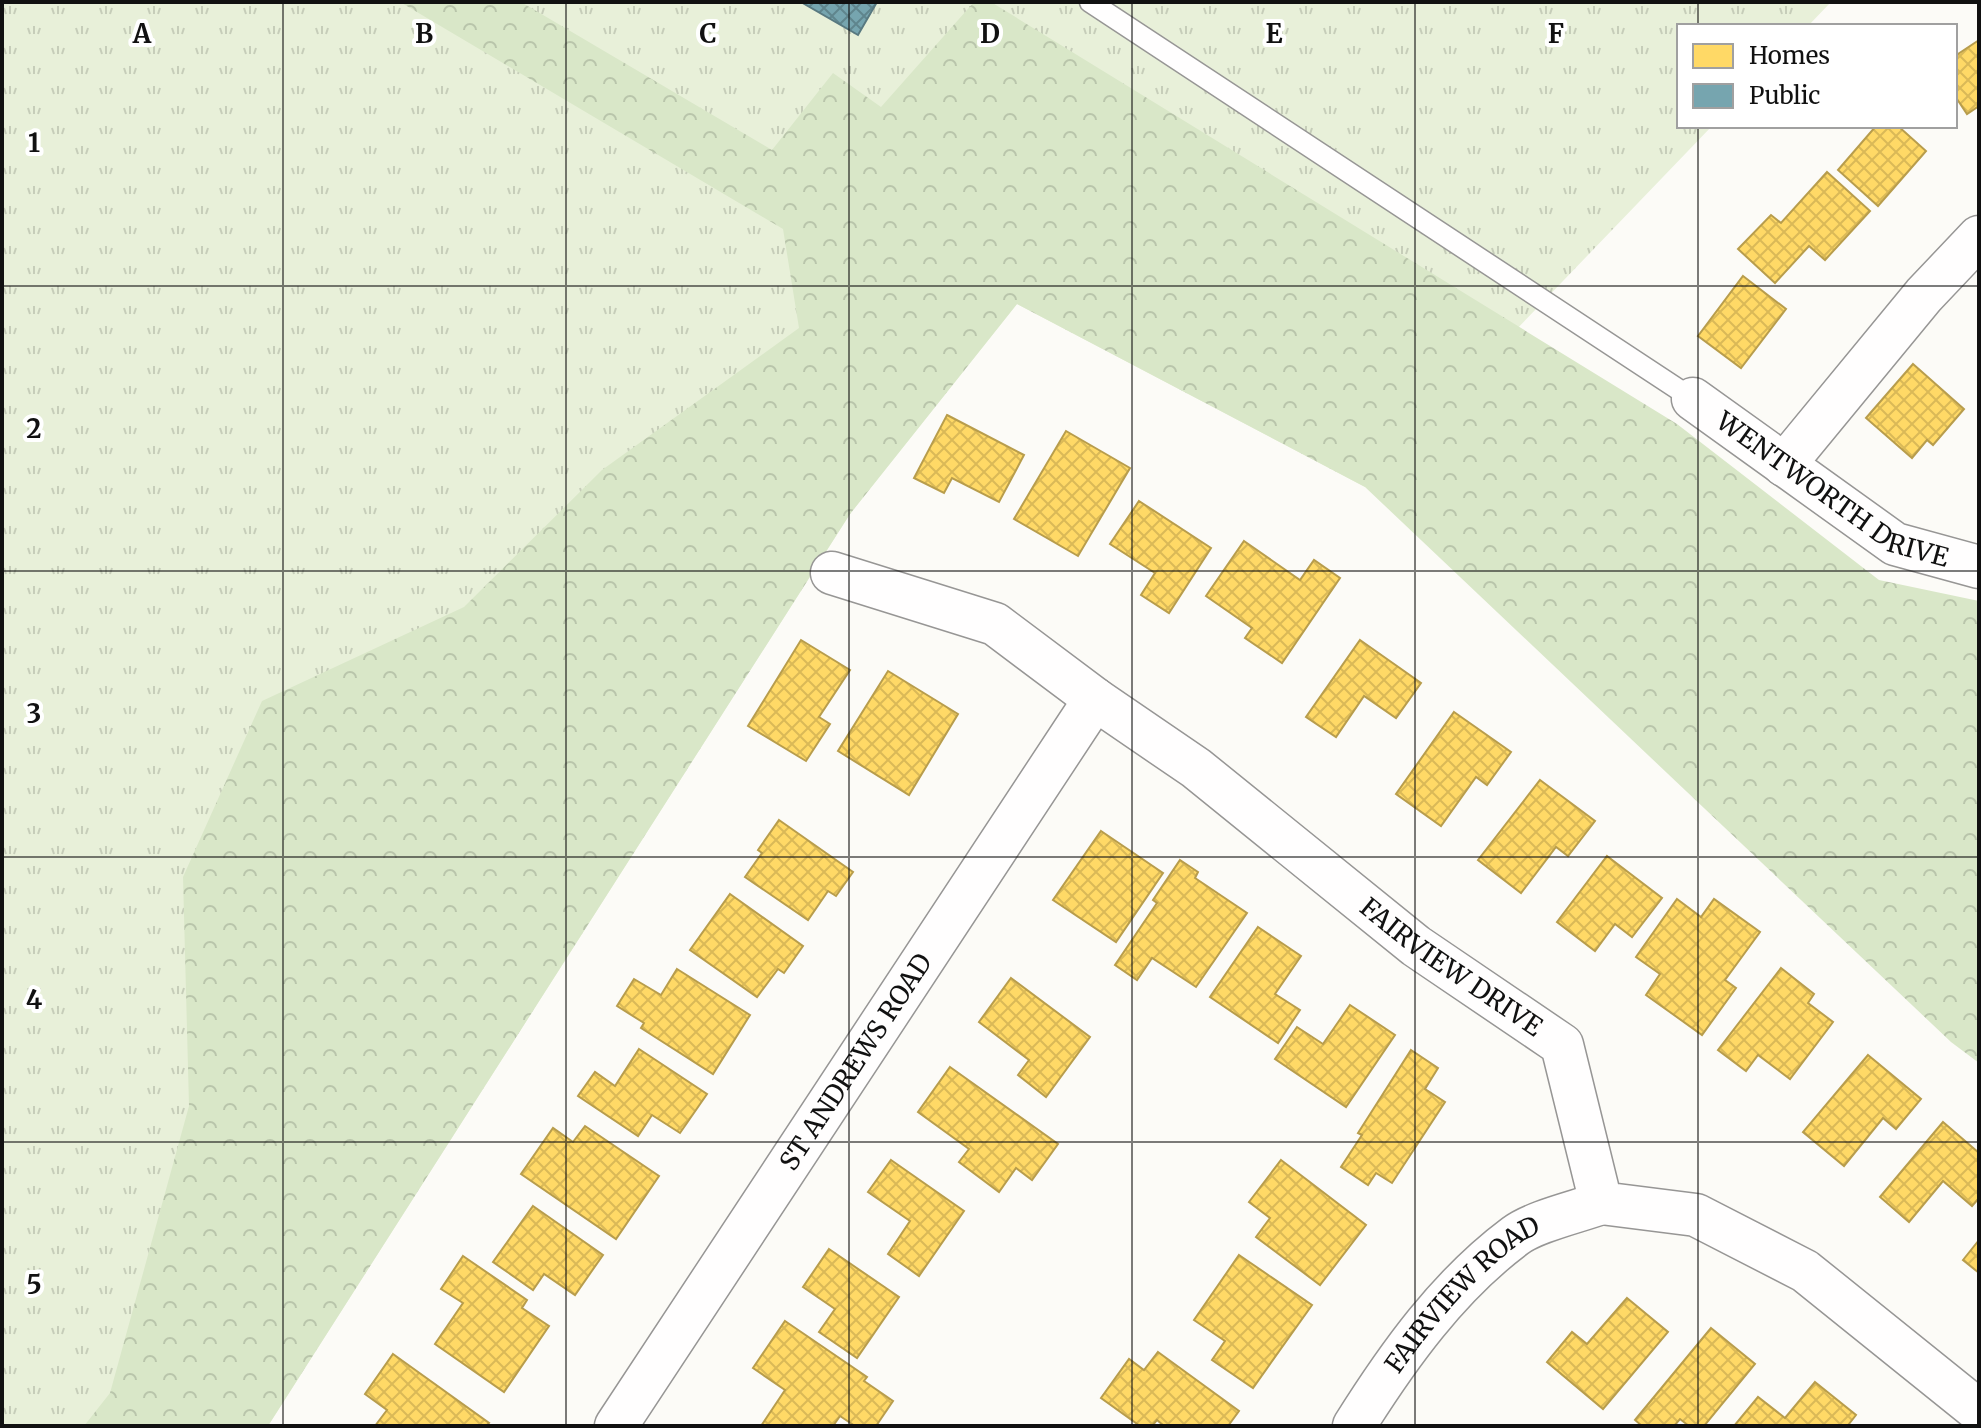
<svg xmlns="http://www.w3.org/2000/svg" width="1981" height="1428" font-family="Merriweather,serif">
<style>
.grass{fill:url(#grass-tufts)}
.forest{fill:url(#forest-crowns)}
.homes{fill:url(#homes-cross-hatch);stroke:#b89d4c;stroke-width:2}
.public{fill:url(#public-cross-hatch);stroke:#587980;stroke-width:2}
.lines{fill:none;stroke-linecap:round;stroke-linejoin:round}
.service-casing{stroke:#979695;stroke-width:23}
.minor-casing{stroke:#979695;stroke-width:45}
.service{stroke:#fffefe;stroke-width:20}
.minor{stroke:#fffefe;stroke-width:42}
.grid{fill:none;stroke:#111;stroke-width:2;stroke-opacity:0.55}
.labels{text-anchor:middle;stroke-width:8;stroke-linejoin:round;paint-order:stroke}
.street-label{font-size:26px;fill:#111;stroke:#fff}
.grid-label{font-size:26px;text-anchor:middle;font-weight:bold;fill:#111;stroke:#fff;stroke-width:8;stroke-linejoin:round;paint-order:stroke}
</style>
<defs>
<pattern id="grass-tufts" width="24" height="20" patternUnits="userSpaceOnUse" patternTransform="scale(2)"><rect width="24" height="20" fill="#e8f0d9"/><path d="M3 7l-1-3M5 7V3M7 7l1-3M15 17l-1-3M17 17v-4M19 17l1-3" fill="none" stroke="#c6cdb9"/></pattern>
<pattern id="forest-crowns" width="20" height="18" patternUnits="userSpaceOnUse" patternTransform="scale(2)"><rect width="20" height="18" fill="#d9e7c8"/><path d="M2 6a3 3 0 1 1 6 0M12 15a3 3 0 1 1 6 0" fill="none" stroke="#b9c5ab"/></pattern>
<pattern id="homes-cross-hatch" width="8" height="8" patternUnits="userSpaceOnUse" patternTransform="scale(2)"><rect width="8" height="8" fill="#ffd966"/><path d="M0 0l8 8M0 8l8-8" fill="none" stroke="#dab957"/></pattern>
<pattern id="public-cross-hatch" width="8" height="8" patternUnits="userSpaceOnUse" patternTransform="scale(2)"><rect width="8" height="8" fill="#76a5af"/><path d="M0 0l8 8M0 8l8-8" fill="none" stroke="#5f858d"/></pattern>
</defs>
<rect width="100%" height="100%" fill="#fcfbf7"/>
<!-- grass -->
<polygon class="grass" points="2,2 1831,2 1808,26 1679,26 1679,126 1712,126 1365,487 1017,304 850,514 268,1426 2,1426"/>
<!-- forest -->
<polygon class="forest" points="400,2 521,2 772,150 833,73 881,107 974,2 991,2 1677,424 1879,580 1979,601 1979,1063 1951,1042 1365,487 1017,304 850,514 268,1426 84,1426 110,1393 189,1106 183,877 262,701 464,607 602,470 799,328 783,229"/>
<!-- homes -->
<g class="homes">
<polygon points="1979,40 1979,106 1967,114 1955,96 1955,56"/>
<polygon points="1876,126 1898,126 1926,151 1878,206 1838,170"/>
<polygon points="1827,172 1870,211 1825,260 1809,246 1775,283 1738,249 1771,215 1781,223"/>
<polygon points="1743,276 1786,309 1741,368 1698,336"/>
<polygon points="1913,364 1964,409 1933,445 1927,440 1912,458 1866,418"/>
<polygon points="947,415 1024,455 999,502 952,478 944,493 914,478"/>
<polygon points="1066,431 1130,468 1078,556 1014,519"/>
<polygon points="1139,501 1211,548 1169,613 1141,595 1155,573 1110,544"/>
<polygon points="1244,541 1300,580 1314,560 1340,578 1282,663 1245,638 1252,628 1206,596"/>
<polygon points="801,640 850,670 819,717 830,724 806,761 748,726"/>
<polygon points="1360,640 1421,683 1396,718 1364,696 1336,737 1306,717"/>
<polygon points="888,671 958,714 909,795 838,751"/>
<polygon points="1454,712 1511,752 1487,785 1476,777 1441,826 1396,794"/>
<polygon points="1540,780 1595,821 1568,856 1556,847 1521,893 1478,860"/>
<polygon points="779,820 853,872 836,896 828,891 808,920 745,877 762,853 758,850"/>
<polygon points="1101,831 1163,873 1116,942 1053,900"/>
<polygon points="1607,856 1662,898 1632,937 1615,924 1595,951 1557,922"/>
<polygon points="1180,860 1198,872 1195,878 1247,913 1196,987 1152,958 1137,980 1115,965 1157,903 1153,900"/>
<polygon points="730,894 803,946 784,973 778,969 757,997 690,950"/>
<polygon points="1677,899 1701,917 1714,899 1760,932 1725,980 1736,988 1702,1035 1646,995 1660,974 1636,957"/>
<polygon points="1258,927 1301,956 1275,994 1300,1010 1278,1043 1210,997"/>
<polygon points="1781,968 1814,994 1808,1003 1833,1022 1790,1079 1758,1055 1746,1071 1718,1050"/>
<polygon points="677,969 750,1015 713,1074 641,1028 644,1023 617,1006 634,979 661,995"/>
<polygon points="1011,978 1090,1037 1046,1097 1018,1075 1029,1060 979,1022"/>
<polygon points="1350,1005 1395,1035 1346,1107 1275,1059 1297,1027 1323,1044"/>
<polygon points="639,1049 707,1094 680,1133 652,1115 638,1136 578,1096 595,1072 615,1086"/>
<polygon points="1411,1050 1438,1068 1425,1089 1445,1102 1392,1183 1376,1173 1368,1185 1341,1167 1362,1135 1358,1133"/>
<polygon points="1868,1055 1921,1099 1896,1129 1883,1118 1844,1166 1803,1132"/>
<polygon points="950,1067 1058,1144 1032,1180 1016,1168 999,1192 959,1162 969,1149 918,1112"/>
<polygon points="1943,1122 1979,1153 1979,1198 1972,1206 1943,1181 1909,1222 1880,1197"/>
<polygon points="585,1126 659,1176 616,1239 521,1174 553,1128 573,1142"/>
<polygon points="891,1160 964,1211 919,1276 888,1254 910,1221 868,1192"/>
<polygon points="1281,1160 1366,1225 1320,1285 1256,1237 1270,1218 1249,1202"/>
<polygon points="533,1206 603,1255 575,1295 544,1274 533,1290 493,1262"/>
<polygon points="1979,1240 1979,1273 1963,1260"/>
<polygon points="829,1249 899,1297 857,1358 819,1332 835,1309 803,1287"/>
<polygon points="1239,1255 1312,1305 1253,1388 1212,1360 1225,1341 1194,1320"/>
<polygon points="463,1256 527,1300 522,1308 549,1326 504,1392 435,1344 463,1303 441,1289"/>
<polygon points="1627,1298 1668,1332 1603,1409 1547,1362 1572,1332 1587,1344"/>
<polygon points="785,1321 867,1377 864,1381 893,1401 876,1426 855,1426 840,1416 833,1426 761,1426 785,1390 753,1368"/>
<polygon points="1711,1328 1755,1364 1704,1426 1689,1426 1680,1419 1674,1426 1642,1426 1635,1420"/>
<polygon points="1158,1352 1239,1411 1228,1426 1164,1426 1157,1420 1152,1426 1140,1426 1101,1398 1129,1359 1144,1370"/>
<polygon points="393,1354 489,1423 486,1426 375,1426 387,1410 365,1394"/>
<polygon points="1815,1382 1856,1415 1849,1424 1852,1426 1734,1426 1758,1397 1785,1418"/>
</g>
<!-- public -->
<polygon class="public" points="801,2 877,2 858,35"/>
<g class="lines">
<defs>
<polyline id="service" points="1090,2 1693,399"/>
<g id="minor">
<path id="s1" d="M 1693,399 L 1895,544 L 1979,567"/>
<polyline points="1784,465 1924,295 1979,237"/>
<path id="s2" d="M 832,573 L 995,624 L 1095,699 L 1196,768 L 1416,946 L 1562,1045 L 1601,1203 L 1696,1215 L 1805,1271 L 1979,1411"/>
<path id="s3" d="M 616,1426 L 1095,699"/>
<path id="s4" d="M 1354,1426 C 1398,1356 1448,1286 1515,1236 C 1535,1221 1577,1212 1601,1203"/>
</g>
</defs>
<!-- service casing -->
<use href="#service" class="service-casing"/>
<!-- minor casing -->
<use href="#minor" class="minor-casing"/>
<!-- service -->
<use href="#service" class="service"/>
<!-- minor -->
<use href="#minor" class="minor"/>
</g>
<!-- grid -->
<path class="grid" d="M 283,2 L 283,1426M 566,2 L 566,1426M 849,2 L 849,1426M 1132,2 L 1132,1426M 1415,2 L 1415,1426M 1698,2 L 1698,26M 1698,126 L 1698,1426M 2,286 L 1979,286M 2,571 L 1979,571M 2,857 L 1979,857M 2,1142 L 1979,1142"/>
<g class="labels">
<!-- street labels -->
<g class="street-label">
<text dy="9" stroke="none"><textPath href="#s1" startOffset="168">WENTWORTH DRIVE</textPath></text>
<text dy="9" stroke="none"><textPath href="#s2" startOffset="742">FAIRVIEW DRIVE</textPath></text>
<text dy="9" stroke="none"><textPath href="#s3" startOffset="436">ST ANDREWS ROAD</textPath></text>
<text dy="9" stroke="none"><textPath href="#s4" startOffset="172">FAIRVIEW ROAD</textPath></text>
</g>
</g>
<g class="grid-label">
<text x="142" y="43">A</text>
<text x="424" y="43">B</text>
<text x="708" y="43">C</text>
<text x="990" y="43">D</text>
<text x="1274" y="43">E</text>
<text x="1556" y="43">F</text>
<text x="34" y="152">1</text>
<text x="34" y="438">2</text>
<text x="34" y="723">3</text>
<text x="34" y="1009">4</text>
<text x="34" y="1294">5</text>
</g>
<!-- border -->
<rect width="1981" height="1428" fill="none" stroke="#111111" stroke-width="8"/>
<!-- legend -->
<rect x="1677" y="24" width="280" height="104" fill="#ffffff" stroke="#a0a0a0" stroke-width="2"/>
<rect x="1693" y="44" width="40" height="24" fill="#ffd966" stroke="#a0a0a0" stroke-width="2"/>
<text x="1749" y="64" font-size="24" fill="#111111">Homes</text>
<rect x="1693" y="84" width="40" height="24" fill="#76a5af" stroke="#a0a0a0" stroke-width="2"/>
<text x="1749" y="104" font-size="24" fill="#111111">Public</text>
</svg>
